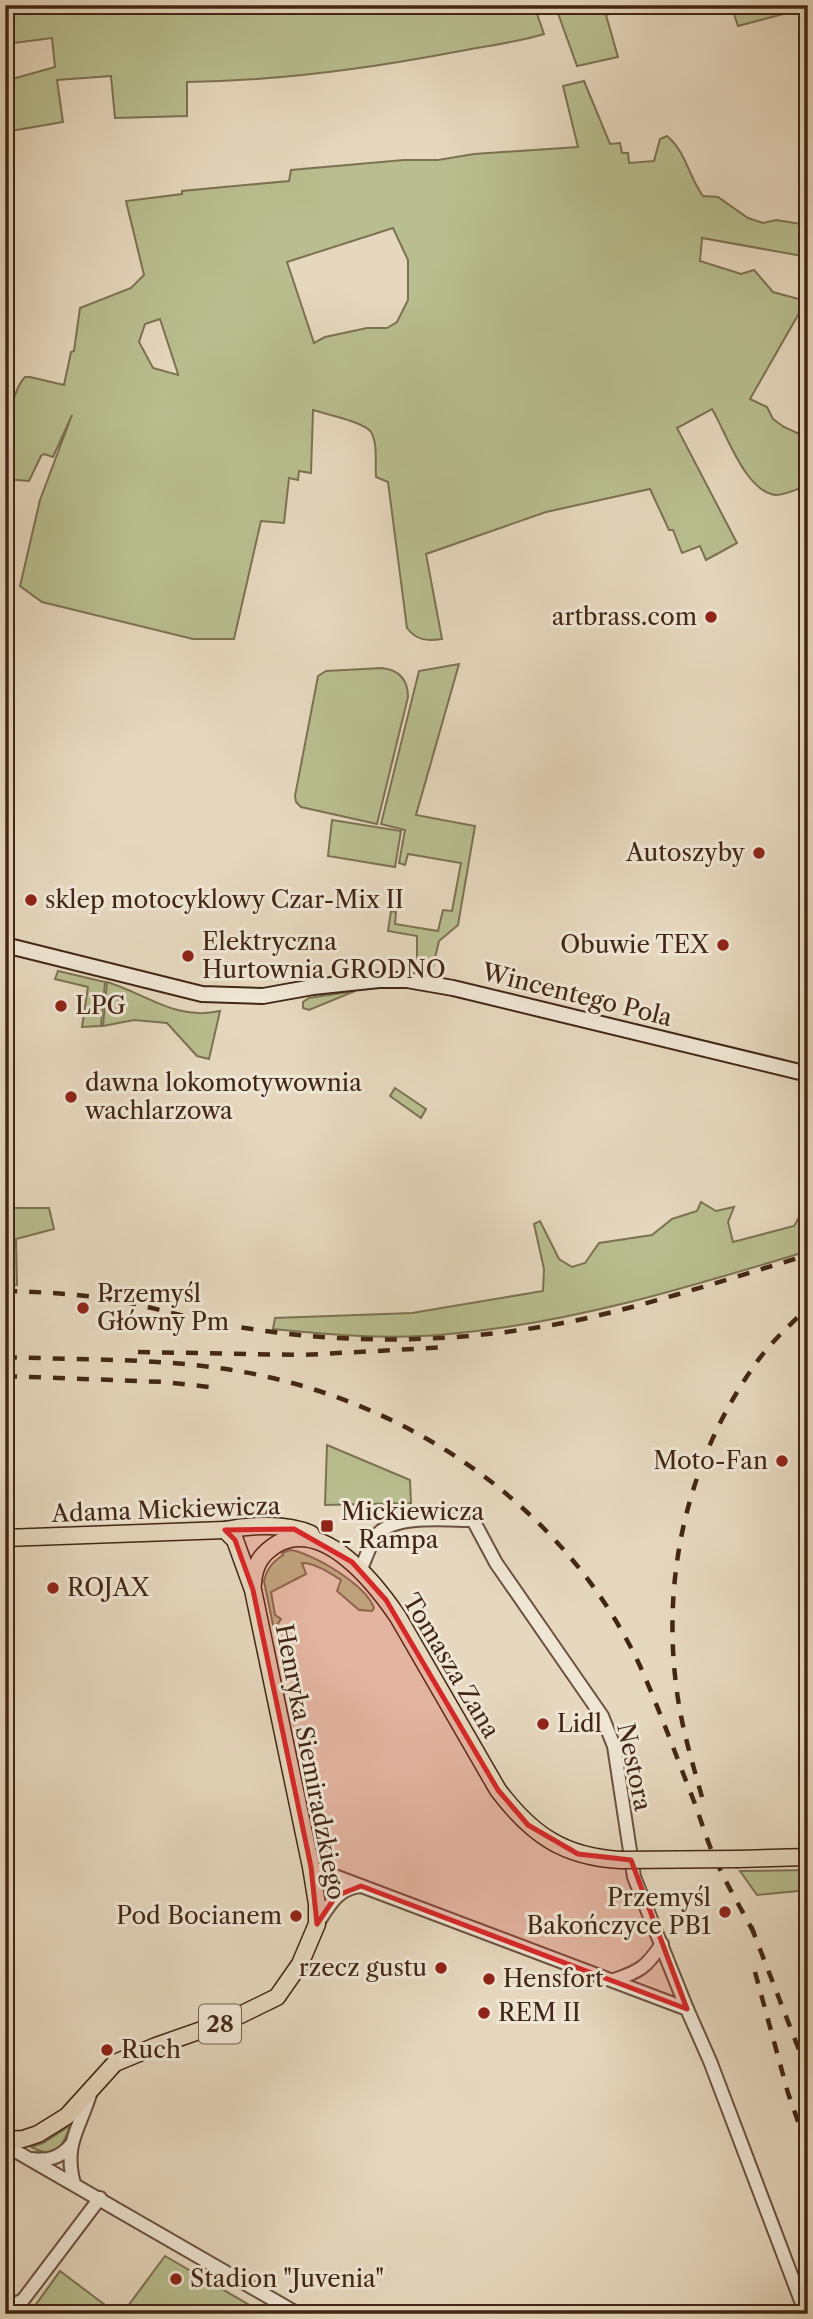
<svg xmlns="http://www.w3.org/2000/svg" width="813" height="2319" font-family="'Libre Caslon Text',serif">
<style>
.green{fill:#b8be8f;stroke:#7d7252;stroke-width:2;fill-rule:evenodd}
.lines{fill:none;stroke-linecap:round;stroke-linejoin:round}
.tertiary-casing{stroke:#6b523f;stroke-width:16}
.secondary-casing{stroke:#422615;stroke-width:18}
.primary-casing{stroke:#422615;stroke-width:19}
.tertiary{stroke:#efe6d5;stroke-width:12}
.secondary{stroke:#efe6d5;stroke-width:14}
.primary{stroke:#e6d8be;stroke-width:16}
.rail{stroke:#422615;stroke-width:4.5;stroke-dasharray:12 12;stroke-linecap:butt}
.primary-bridge-casing{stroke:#422615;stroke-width:19;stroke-linecap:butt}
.primary-bridge{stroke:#e6d8be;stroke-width:16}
.marked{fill:#d62828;fill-opacity:0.2;stroke:#d62828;stroke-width:5;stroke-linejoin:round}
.poi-dot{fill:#8f2418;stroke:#efe6d5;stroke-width:2.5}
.labels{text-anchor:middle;stroke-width:6;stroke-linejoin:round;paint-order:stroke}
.shield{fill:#efe6d5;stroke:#76604f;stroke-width:2}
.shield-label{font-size:23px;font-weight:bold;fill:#422615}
.poi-label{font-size:24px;fill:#422615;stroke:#efe6d5;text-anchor:start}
.street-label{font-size:24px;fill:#422615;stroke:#efe6d5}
</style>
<rect width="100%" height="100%" fill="#e6d8be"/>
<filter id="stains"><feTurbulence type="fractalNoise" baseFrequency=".00286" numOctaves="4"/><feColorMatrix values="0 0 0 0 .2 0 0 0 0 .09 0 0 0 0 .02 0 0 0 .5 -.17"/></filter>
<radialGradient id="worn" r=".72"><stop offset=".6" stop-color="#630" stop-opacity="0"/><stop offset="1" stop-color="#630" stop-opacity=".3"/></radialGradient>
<!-- green -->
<g class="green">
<path d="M 5,5 L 534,5 L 544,34 C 515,43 485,46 455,52 C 366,69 276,81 187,82 L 187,116 L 115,118 L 111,76 L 57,80 L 63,122 L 5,132 L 5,81 L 55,67 L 52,38 L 5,44 Z"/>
<polygon points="555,5 634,5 606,15 618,57 577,66"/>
<polygon points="731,5 808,5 808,10 806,8 738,26"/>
<path d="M 584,81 L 610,144 L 620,143 L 622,153 L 628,153 L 629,163 L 654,161 L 660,139 L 667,136 C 687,153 688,176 703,196 L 718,197 L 748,218 L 763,223 L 776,220 L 808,225 L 808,257 L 702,238 L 700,261 L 741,274 L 754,270 L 773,292 L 806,301 L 750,399 L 767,407 L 773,419 L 784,427 L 808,438 L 808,485 C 799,488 786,495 776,495 C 745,492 726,432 712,409 L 677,428 L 737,543 L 706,560 L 700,546 L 682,553 L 673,530 L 669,530 L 650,489 L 546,512 L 426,554 L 442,639 C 427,641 417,641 407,628 L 388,482 L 376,477 C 375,464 378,443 371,432 C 364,422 325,414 313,410 L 311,473 L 299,471 L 298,480 L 289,478 L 284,523 L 261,521 L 234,639 L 193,639 L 42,602 L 20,586 L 40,500 L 72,415 L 53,457 L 44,454 L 41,456 L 29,481 L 5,479 C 5,454 7,396 25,377 L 30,377 L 64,385 L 71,352 L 74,351 L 80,308 L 131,288 L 144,275 L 126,201 L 182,194 L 182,191 L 289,181 L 291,170 L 404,160 L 438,160 L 474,154 L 578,147 L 563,86 ZM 393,228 L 408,260 L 408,300 L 397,322 L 387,328 L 367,328 L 325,337 L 314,343 L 287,262 ZM 160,319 L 178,374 L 178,375 L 153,368 L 139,342 L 145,324 Z"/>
<polygon points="459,664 416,815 475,826 458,925 439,941 433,966 417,963 417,936 388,931 391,911 396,912 395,924 438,931 443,910 452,911 461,863 408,854 405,865 399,863 405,830 381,824 419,671"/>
<path d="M 382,668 C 399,670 408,680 408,697 L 377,824 L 301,807 L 296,802 L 295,796 L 318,676 L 326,671 Z"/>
<polygon points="332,820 401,831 395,867 328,856"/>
<polygon points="58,971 105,982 101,1026 82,1027 88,987 55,979"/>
<path d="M 107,982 C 147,994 175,1021 220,1011 L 209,1059 L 197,1056 L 167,1023 L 134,1020 L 103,1026 Z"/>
<polygon points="355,991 309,1010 303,1008 303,1002 309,998"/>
<polygon points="395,1088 426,1109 421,1118 390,1096"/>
<polygon points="5,1164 9,1164 8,1208 49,1208 54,1229 16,1239 17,1285 5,1284"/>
<path d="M 701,1202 L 716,1211 L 734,1207 L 728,1222 L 733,1242 L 794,1226 L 801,1214 L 808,1211 L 808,1251 C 689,1287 573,1323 449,1334 C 391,1340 331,1335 273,1329 L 275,1318 L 412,1313 L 543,1291 L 544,1269 L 534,1224 L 540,1221 L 559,1259 L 572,1267 L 585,1263 L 599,1243 L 652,1235 L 672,1219 L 697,1211 Z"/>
<polygon points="327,1445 410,1480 411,1503 325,1505"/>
<path d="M 290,1550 C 313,1553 366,1585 374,1608 L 372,1611 L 359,1610 L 337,1591 L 341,1580 C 330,1573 315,1563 302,1563 L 306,1574 L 271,1592 L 275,1615 L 281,1619 L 277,1625 L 273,1625 L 264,1581 C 267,1568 273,1562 283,1555 L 282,1553 Z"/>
<polygon points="808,1870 808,1890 757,1895 740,1871"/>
<path d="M 68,2127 L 70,2127 C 61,2149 56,2160 31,2147 L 43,2143 Z"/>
<polygon points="165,2256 265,2314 122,2314"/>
<polygon points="60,2271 117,2314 29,2314"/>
</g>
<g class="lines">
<defs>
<g id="tertiary">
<path d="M 360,1570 C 366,1559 369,1545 377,1535 C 394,1514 448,1520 473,1520 L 496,1563 L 602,1716 L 614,1746 L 634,1877 L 687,2009"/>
<polyline points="311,1867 687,2009 710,2061 806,2314"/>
<path d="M 317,1924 C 329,1906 337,1888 361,1886"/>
<path d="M 614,1980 C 641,1971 646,1967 662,1944"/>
<polyline points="5,2145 298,2314"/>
<path d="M 32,2159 C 48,2161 60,2158 71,2145"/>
<path d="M 74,2184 C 63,2143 80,2129 91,2091"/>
<polyline points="5,2309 23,2300 100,2198"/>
</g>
<polyline id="secondary" points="5,945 202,994 263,996 313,987 379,980 407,980 453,988 808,1074"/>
<g id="primary">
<path d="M 5,1538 L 225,1530 C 251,1525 287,1523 311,1534"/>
<path d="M 253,1584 C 254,1565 261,1554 277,1544 C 324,1518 375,1583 398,1617 L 498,1790 C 532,1835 564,1857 621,1860"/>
<polyline points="738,1859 808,1857"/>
<polyline points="5,2140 23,2139 38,2134 67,2116 115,2063 156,2046 230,2020 277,1997 300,1964 317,1924 317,1904 311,1867 253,1590 235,1540 225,1530"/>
</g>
</defs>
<!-- tertiary casing -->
<use href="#tertiary" class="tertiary-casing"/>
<!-- secondary casing -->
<use href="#secondary" class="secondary-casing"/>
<!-- primary casing -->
<use href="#primary" class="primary-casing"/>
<!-- tertiary -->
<use href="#tertiary" class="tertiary"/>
<!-- secondary -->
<use href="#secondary" class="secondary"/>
<!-- primary -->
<use href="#primary" class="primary"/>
<!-- rail -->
<g class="rail">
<path d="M 5,1291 C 43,1292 79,1294 116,1300 C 147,1306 178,1315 209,1322 C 242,1328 276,1333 309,1336 C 400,1344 493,1338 583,1319 C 659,1302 734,1277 808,1255"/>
<polyline points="138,1352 303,1355 449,1347"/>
<path d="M 5,1357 C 80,1360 158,1358 232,1370 C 405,1398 565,1505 640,1666 C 660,1711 677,1758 695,1804 C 702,1823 708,1844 717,1863 C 728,1887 742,1910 754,1933"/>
<polyline points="5,1376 165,1382 209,1387"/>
<path d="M 702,1797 C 693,1765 683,1732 678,1699 C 660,1582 686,1463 754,1366 C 769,1344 789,1326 808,1307"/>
<polyline points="751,1926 808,2073"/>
<polyline points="755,1972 788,2093 808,2150"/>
</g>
<defs>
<polyline id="primary-bridge" points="621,1860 738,1859"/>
</defs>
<!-- primary-bridge casing -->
<use href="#primary-bridge" class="primary-bridge-casing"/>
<!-- primary-bridge -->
<use href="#primary-bridge" class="primary-bridge"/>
</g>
<!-- marked area -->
<path class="marked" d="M 294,1529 L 352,1562 L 386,1600 L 498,1790 L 528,1825 L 578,1854 L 631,1860 L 687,2009 L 361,1886 L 336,1896 L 317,1924 L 311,1867 L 253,1590 L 235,1540 L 225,1530 Z"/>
<!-- markers -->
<g class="poi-dot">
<circle cx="711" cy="617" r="7"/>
<circle cx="759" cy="853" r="7"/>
<circle cx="31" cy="900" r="7"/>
<circle cx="723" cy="945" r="7"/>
<circle cx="188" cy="956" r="7"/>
<circle cx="61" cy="1006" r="7"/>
<circle cx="71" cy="1097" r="7"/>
<circle cx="83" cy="1308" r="7"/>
<circle cx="782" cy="1461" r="7"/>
<rect x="320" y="1519" width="14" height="14" rx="3.5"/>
<circle cx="53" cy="1588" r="7"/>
<circle cx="543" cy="1724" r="7"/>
<circle cx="725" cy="1912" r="7"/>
<circle cx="296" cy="1916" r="7"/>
<circle cx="441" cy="1968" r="7"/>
<circle cx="489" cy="1979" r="7"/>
<circle cx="484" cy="2013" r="7"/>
<circle cx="107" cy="2050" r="7"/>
<circle cx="176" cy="2279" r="7"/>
</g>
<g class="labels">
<!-- shield labels -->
<rect class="shield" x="199" y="2004.5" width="42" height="39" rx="5"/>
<g class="shield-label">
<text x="220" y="2032">28</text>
</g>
<!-- poi labels -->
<g class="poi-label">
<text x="697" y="625" text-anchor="end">artbrass.com</text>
<text x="745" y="861" text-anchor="end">Autoszyby</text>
<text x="45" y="908">sklep motocyklowy Czar-Mix II</text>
<text x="202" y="950">Elektryczna<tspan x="202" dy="28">Hurtownia GRODNO</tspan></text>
<text x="709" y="953" text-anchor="end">Obuwie TEX</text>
<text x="75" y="1014">LPG</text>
<text x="85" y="1091">dawna lokomotywownia<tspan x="85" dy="28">wachlarzowa</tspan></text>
<text x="97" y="1302">Przemyśl<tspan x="97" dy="28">Główny Pm</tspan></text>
<text x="768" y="1469" text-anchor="end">Moto-Fan</text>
<text x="341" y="1520">Mickiewicza<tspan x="341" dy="28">- Rampa</tspan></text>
<text x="67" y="1596">ROJAX</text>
<text x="557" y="1732">Lidl</text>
<text x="711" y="1906" text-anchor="end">Przemyśl<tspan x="711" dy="28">Bakończyce PB1</tspan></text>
<text x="282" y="1924" text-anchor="end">Pod Bocianem</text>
<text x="427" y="1976" text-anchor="end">rzecz gustu</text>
<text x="503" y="1987">Hensfort</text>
<text x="498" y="2021">REM II</text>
<text x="121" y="2058">Ruch</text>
<text x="190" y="2287">Stadion "Juvenia"</text>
</g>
<!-- street labels -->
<g class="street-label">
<text transform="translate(577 995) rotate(14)" y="8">Wincentego Pola</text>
<text transform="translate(166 1510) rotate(-2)" y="8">Adama Mickiewicza</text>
<text transform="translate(451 1666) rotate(59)" y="8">Tomasza Zana</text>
<text transform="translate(310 1762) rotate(79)" y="8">Henryka Siemiradzkiego</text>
<text transform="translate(634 1767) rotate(78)" y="8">Nestora</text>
</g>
</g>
<!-- margin -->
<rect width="813" height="2319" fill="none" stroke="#e6d8be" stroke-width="28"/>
<rect x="7" y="7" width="799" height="2305" fill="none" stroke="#422615" stroke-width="3.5"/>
<rect x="14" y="14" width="785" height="2291" fill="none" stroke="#422615" stroke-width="2"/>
<rect width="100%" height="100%" filter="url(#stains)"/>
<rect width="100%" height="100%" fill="url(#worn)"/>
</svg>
